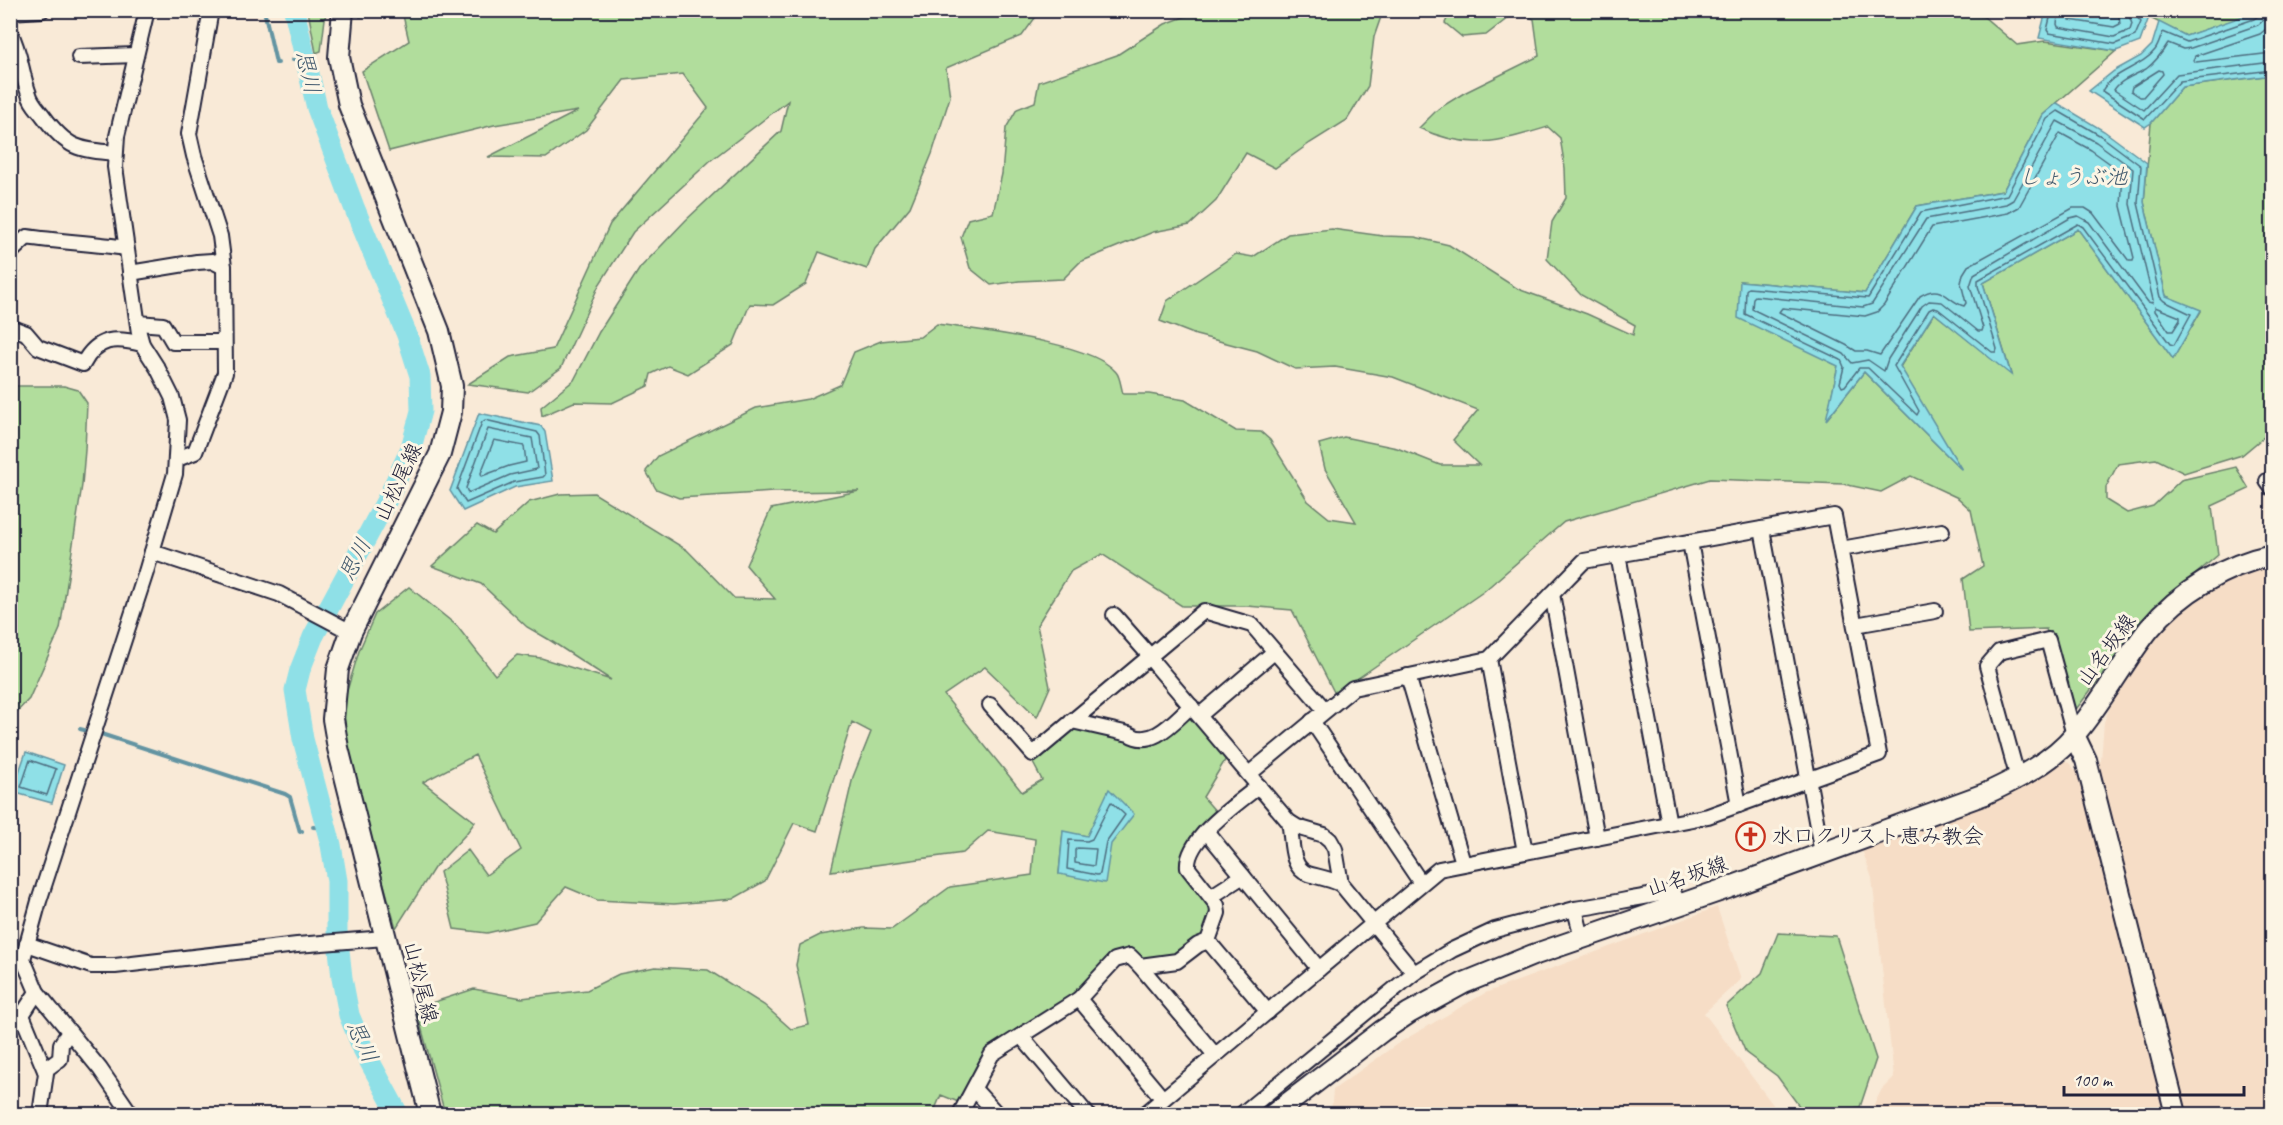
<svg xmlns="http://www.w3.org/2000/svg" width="2283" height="1125" font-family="Caveat,'Klee One',sans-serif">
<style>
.built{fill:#f6ddc6}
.green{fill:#b1dd9c;stroke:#6a806c;stroke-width:1.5;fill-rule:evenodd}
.water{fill:#8fe0e7;stroke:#6394a2;stroke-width:1.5}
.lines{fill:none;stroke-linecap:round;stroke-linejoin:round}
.shore{stroke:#4e6e80;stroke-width:1.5}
.stream{stroke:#6394a2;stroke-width:4}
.river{stroke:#8fe0e7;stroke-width:21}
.street-casing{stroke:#22223b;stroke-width:18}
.secondary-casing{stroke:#22223b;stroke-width:24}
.street{stroke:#fcf5e5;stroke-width:14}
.secondary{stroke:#fcf5e5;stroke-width:20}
.labels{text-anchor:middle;stroke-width:6;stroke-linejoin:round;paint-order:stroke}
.street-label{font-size:21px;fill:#22223b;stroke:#fcf5e5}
.poi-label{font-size:21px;fill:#22223b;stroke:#fcf5e5;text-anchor:start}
.water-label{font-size:22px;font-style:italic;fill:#435b6f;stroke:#fcf5e5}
</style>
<rect width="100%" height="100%" fill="#f9ead7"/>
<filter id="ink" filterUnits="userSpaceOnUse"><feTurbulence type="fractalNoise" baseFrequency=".0167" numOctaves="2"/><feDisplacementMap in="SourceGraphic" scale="12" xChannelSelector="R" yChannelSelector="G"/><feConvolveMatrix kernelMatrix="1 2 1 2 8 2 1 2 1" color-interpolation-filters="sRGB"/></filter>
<g filter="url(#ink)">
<!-- built -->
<g class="built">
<polygon points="2272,565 2272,1114 1869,1114 1882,1089 1894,1077 1872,878 1861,847 2059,758 2069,763 2076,771 2101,761 2104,722 2110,707 2149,647 2169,622 2190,603 2216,586 2241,574"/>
<polygon points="1717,907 1741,979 1704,1013 1780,1114 1331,1114 1333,1090 1397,1044 1485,993"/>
</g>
<!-- green -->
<g class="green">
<polygon points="361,10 1040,10 1040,11 1022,36 946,68 950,97 932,154 910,207 875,249 867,269 819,252 806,284 773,305 750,304 733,345 688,374 668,366 651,374 648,386 612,403 574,402 542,416 541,407 574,380 599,332 640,268 686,220 781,131 788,101 710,161 633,232 599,285 561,368 528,392 468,384 510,357 553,349 610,224 708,108 683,74 624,80 586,130 546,158 488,157 578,111 494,125 389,151 362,71 409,41 402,11 360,17"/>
<polygon points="308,11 326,11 321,51 316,53"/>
<polygon points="1200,11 1383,11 1374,37 1368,86 1347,120 1310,143 1275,168 1246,153 1216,201 1190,225 1153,232 1080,262 1063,279 1019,281 991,285 970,268 961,237 968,219 993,213 1002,174 1006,128 1017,109 1035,102 1039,82 1117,55 1165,24"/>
<path d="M 1451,11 L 1968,11 L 1984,17 L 2017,45 L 2045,41 L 2116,51 L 2043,115 L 2003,191 L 1917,206 L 1865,293 L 1740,281 L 1832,363 L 1838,365 L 1827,419 L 1864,372 L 1960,468 L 1900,367 L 1934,313 L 2011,374 L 1983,283 L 2078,229 L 2173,359 L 2201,311 L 2166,296 L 2144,202 L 2151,123 L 2182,87 L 2272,75 L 2272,430 L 2242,455 L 2184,473 L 2156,459 L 2118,464 L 2106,487 L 2106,500 L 2127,513 L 2153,506 L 2181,480 L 2236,467 L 2249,489 L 2212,506 L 2218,555 L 2148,615 L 2074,712 L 2046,629 L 1969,632 L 1963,579 L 1983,566 L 1971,510 L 1958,498 L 1911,476 L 1881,492 L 1843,484 L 1710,479 L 1564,522 L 1483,592 L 1335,694 L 1292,610 L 1247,606 L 1182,606 L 1102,554 L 1071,571 L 1037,625 L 1050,687 L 1037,717 L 985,667 L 944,695 L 1022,792 L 1042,780 L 1032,761 L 1068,730 L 1079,726 L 1128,740 L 1185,717 L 1193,716 L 1227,757 L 1203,797 L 1217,813 L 1200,827 L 1182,860 L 1186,872 L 1211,905 L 1213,912 L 1206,931 L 1176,957 L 1147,961 L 1129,952 L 1079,992 L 1003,1042 L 961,1103 L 941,1095 L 933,1114 L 445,1114 L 416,1008 L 474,989 L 522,998 L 587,990 L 619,974 L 655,967 L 708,970 L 764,1005 L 791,1029 L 809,1025 L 796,965 L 800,945 L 820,935 L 864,928 L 892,929 L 950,887 L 1032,875 L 1035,839 L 988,831 L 963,853 L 831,871 L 853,777 L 871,732 L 852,722 L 817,831 L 794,823 L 765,881 L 733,899 L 674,904 L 597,900 L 566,887 L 535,922 L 487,933 L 454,929 L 440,872 L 468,850 L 486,875 L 521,850 L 475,755 L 423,782 L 475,822 L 465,835 L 434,868 L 396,928 L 348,753 L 343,704 L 359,651 L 375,614 L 409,587 L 457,626 L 495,675 L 517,655 L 541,658 L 611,680 L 548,639 L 527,627 L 481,584 L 432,566 L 477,525 L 493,534 L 529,502 L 560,494 L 594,493 L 687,550 L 734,598 L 775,599 L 746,565 L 771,509 L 859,491 L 773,492 L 679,498 L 656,489 L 646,471 L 658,456 L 756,408 L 808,399 L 840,385 L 854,352 L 881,341 L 920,337 L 937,324 C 976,330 1092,342 1116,372 C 1120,376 1121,387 1123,394 L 1149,394 L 1185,400 L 1236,431 L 1261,432 L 1270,440 L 1308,501 L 1329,518 L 1356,522 L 1325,469 L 1319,444 L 1344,437 L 1397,448 L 1440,465 L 1479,465 L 1453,440 L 1478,410 L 1393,377 L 1335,367 L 1295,369 L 1257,351 L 1196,335 L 1160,321 L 1167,301 L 1236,254 L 1253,257 L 1288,234 L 1332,229 L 1383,236 L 1415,237 L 1449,245 L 1518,289 L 1587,314 L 1633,335 L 1635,325 L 1581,295 L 1547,259 L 1552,222 L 1566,198 L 1565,168 L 1560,138 L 1548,127 C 1498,142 1469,151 1419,128 L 1438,109 L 1464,93 L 1539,56 L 1534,19 L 1517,11 L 1486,35 L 1462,37 L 1445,23 ZM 1063,832 L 1087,836 L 1059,873 Z"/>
<polygon points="2136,11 2261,11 2186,36"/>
<polygon points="11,386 64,386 78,390 87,403 85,450 82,485 60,629 29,699 11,718"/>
<polygon points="1778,933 1836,936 1876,1059 1860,1107 1805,1114 1777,1076 1746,1053 1726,1006 1762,973"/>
</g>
<!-- water -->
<g class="water">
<polygon points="2261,10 2272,11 2272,75 2182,87 2151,123 2145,127 2089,91 2114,71 2141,56 2152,45 2159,22 2186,36"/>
<polygon points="2046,11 2136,11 2149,17 2140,42 2116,51 2039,38"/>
<polygon points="2057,103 2104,131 2147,163 2144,202 2166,296 2201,310 2173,359 2078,229 1983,283 2011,375 1934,313 1900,366 1962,470 1864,372 1826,420 1838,366 1738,318 1740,281 1865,293 1917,206 2003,191 2043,115"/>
<polygon points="479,413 541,426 545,432 553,481 515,487 463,511 450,491"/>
<polygon points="26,752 64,765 52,803 12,792"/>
<polygon points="1109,789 1134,814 1111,844 1105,883 1059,874 1063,831 1087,836"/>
</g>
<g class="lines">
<!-- shore -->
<g class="shore">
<polyline points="2052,10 2047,30 2049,33 2115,44 2135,36 2141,22 2136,16 2135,10"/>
<polyline points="2059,10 2057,24 2058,27 2114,37 2130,30 2132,24 2127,10"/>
<polyline points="2068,10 2070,20 2114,27 2120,24 2118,10"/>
<path d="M 2259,10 L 2258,16 L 2254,19 L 2187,42 L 2163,32 C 2160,38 2159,45 2155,50 C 2141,68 2113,71 2102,91 L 2145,119 L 2180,81 L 2272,70"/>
<path d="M 2267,10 L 2265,19 L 2258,25 L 2191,48 L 2183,49 L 2168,43 C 2162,53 2156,62 2146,69 C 2135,75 2120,80 2114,90 L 2144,110 L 2177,74 L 2272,62"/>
<polyline points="2272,24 2260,34 2195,56 2193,60 2196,62 2272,53"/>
<polygon points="2159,70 2162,71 2163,74 2143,97 2140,97 2131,91 2132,87"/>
<polygon points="2058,111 2101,136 2141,166 2138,203 2160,297 2164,301 2191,314 2174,345 2170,344 2083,227 2078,224 1978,280 1978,286 1997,349 1996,352 1992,352 1938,309 1933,308 1929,310 1894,366 1919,411 1917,415 1868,368 1859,368 1845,386 1842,387 1840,383 1844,367 1841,360 1745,314 1746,290 1748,288 1868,298 1921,212 2007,195 2047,119"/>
<polygon points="2057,121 2096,142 2133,169 2130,204 2153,300 2152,303 2148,302 2089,222 2078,216 2070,218 1974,274 1970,286 1983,328 1982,331 1978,331 1942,302 1929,301 1922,306 1888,359 1884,371 1868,360 1852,363 1844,354 1752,309 1753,298 1755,296 1863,307 1872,304 1926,219 2006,204 2013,200"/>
<path d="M 2060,133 L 2091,150 L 2123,173 L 2121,206 L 2134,258 L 2133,261 L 2129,261 L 2093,213 L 2085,208 L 2073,208 L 1968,266 L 1963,274 L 1961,283 L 1966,303 L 1964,306 C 1947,301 1942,282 1920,296 L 1880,355 L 1867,351 L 1856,351 L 1846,345 L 1779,312 L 1782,308 L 1865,316 L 1877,312 L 1884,305 L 1932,227 L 2008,213 L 2019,207 Z"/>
<polygon points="2155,307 2180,317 2180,320 2173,331 2169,331 2155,311"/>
<polygon points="485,420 537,432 540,436 545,475 543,477 514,482 466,503 457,489 482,422"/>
<polygon points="488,429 532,438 537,469 510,475 468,493 466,488"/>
<polygon points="494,440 524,446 526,462 509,466 482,476 481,473"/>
<polygon points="30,760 56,769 47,795 21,787"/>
<polygon points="1111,802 1125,815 1106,842 1100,874 1097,875 1067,869 1069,840 1087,841 1092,839"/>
<polygon points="1077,848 1096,849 1094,866 1075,863 1075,850"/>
</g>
<!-- stream -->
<g class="stream">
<polyline points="264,10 276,63 278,63"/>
<polyline points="293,60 305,57"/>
<polyline points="80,729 84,730"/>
<polyline points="98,733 285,794 290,797 300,832 302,831"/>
<polyline points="313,827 327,828"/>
</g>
<!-- river -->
<polyline class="river" points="294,10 317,108 354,207 407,335 420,376 421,411 411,448 390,494 313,637 300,670 295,690 303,739 331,845 337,881 337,931 342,978 349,1015 363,1049 398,1114"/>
<defs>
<g id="street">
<polyline points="10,12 42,10"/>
<path d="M 10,32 C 21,53 21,73 29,94 C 31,103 39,110 44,117 C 67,148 78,150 115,153"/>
<polyline points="79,57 136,55"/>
<path d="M 10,253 L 27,237 C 60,242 93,243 126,248"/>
<polyline points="130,273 197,262 212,261 224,267"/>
<polyline points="138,323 163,325 173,342 224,342"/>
<path d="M 10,327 L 26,333 L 38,347 L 83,364 C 97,337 116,337 142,344"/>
<polyline points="177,459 195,452 225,373 224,267 220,236 194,156 189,134 211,10"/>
<polyline points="2267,481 2272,488"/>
<polyline points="1762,529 1822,853"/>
<polyline points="1690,542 1739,805"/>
<polyline points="1841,549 1942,531"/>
<polyline points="152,552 279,594 351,632"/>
<polyline points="1618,555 1669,824"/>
<polyline points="1552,594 1597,838"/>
<polyline points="1114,615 1150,656"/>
<polyline points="1855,625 1935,611"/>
<polyline points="1149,657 1289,822 1297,827 1324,835 1330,840 1335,849 1341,884 1414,973"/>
<polyline points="1489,659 1525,852"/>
<polyline points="1408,676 1463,863"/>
<polyline points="990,705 1033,754 1204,611 1252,625 1325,710"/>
<polyline points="1200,715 1274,652"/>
<path d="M 1072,721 L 1129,734 C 1152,749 1174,721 1191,706"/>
<polyline points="1312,721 1421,883"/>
<polyline points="2018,779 1987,666 1999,652 2048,640 2074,735"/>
<path d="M 1289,822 C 1293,838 1289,867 1308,874 C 1319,877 1330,879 1341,884"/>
<polyline points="1206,831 1319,969"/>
<polyline points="1212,896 1243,876"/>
<path d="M 1575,909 C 1608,904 1640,897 1673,892 L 1679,904"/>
<polyline points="1208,941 1268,1012"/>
<polyline points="27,944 91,966 115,966 297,945 385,938"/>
<polyline points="1140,966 1215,1055"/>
<polyline points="37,992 22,1015 46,1073 40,1114"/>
<polyline points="1079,999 1163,1099"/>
<polyline points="1021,1036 1087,1114"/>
<polyline points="45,1070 60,1059 61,1044 69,1032"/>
<polyline points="974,1089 997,1114"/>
<polyline points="131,1114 100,1069 37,992 23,959 39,901 146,572 175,474 178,420 172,397 158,369 142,344 139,333 115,167 117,136 147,10"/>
<path d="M 960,1114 L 992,1054 L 1079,999 L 1115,960 L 1130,956 L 1140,966 L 1177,961 L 1198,945 L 1208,941 L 1218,913 L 1217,905 L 1188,868 C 1185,839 1238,803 1259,786"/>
<polyline points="1145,1114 1439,869 1708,816 1879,754 1834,516 1584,561 1489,659 1353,688 1249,774"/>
<polyline points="1242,1114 1414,973 1452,950 1495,930 1575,909 1582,938"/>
</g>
<g id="secondary">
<polyline points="343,10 339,57 349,105 439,331 452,386 451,412 440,454 351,632 338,669 333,719 338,748 430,1114"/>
<polyline points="2074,735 2086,760 2176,1114"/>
<path d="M 1274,1114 L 1382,1031 L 1409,1013 L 1464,983 L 1533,955 L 1725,889 L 1985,794 C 2017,779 2052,762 2075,734 C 2103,701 2123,662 2149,629 C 2180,592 2225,565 2272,555"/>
</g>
</defs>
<!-- street casing -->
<use href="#street" class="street-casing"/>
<!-- secondary casing -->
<use href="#secondary" class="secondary-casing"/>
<!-- street -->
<use href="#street" class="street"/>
<!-- secondary -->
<use href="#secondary" class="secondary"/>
</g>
</g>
<!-- icons -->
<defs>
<symbol id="church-ring" viewBox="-11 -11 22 22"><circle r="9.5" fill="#fcf5e5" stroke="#c8321e" stroke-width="1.5"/><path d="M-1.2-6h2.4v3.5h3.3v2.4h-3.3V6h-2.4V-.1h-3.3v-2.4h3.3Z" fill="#c8321e"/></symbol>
</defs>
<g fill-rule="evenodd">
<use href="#church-ring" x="1734" y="820" width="33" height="33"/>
</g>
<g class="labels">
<!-- street labels -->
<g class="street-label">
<text transform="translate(398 482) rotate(-65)" y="7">山松尾線</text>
<text transform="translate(2106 650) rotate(-54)" y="7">山名坂線</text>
<text transform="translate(1687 876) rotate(-19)" y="7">山名坂線</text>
<text transform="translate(421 982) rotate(76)" y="7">山松尾線</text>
</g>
<!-- poi labels -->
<g class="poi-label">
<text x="1772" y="843">水口クリスト恵み教会</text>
</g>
<!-- water labels -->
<g class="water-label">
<text transform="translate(309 72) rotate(77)" y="8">思川</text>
<text x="2073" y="184">しょうぶ池</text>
<text transform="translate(354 559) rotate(-63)" y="8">思川</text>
<text transform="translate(363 1041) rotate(65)" y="8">思川</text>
</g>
</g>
<!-- margin -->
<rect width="2283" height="1125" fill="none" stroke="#fcf5e5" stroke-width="36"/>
<rect x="18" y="18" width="2247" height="1089" fill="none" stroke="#22223b" stroke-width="2" filter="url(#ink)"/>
<!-- scale -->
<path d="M2064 1086v9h180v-9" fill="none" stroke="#22223b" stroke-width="3"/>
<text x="2073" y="1086" font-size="18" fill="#22223b" stroke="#fcf5e5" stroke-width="4.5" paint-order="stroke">100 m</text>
</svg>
